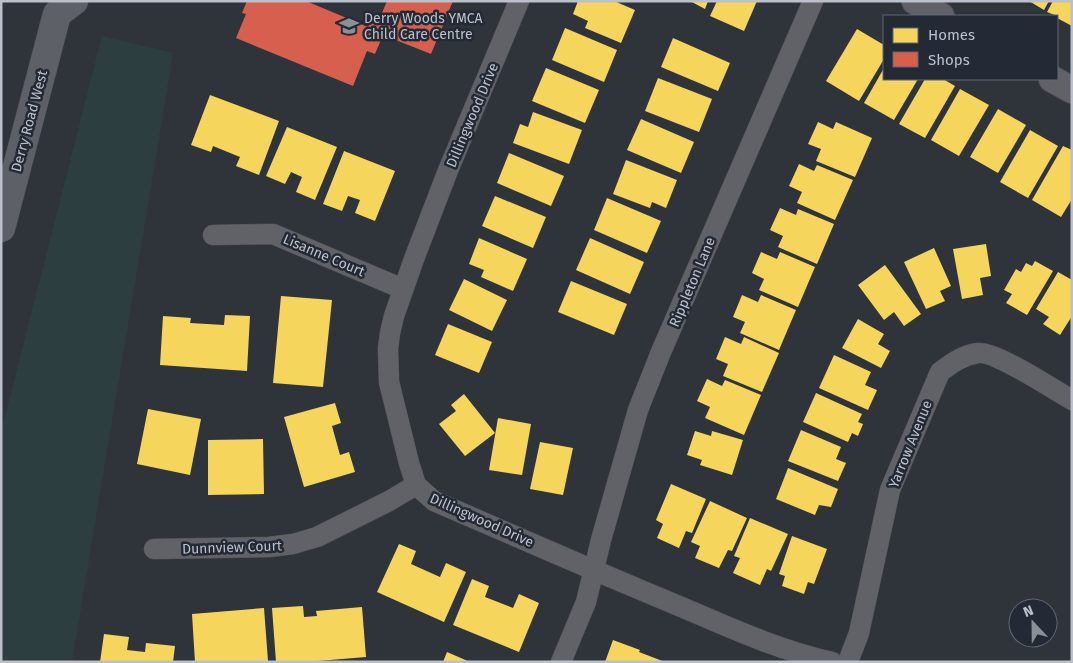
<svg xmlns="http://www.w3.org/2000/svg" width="1073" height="663" font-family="'Fira Sans',sans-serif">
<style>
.green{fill:#2d3e40}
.homes{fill:#f6d55c}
.shops{fill:#d6604d}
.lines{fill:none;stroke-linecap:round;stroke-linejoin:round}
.minor-casing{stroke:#4d5055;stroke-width:21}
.tertiary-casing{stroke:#4d5055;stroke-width:28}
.secondary-casing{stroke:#4d5055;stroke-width:29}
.minor{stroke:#606268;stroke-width:20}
.tertiary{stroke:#606268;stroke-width:26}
.secondary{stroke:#5d6167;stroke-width:28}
.labels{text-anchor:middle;stroke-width:5;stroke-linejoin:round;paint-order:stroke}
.poi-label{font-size:14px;fill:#bbc0ca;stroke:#232a35;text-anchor:start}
.street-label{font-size:14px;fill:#bbc0ca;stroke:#232a35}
</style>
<rect width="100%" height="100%" fill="#2f343a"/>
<!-- green -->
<polygon class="green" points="102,36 173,53 72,662 1,662 1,432"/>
<!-- homes -->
<g class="homes">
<polygon points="578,1 614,1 635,10 621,43 585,28 588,21 573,14"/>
<polygon points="690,1 708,1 705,9"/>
<polygon points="717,1 757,1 744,31 710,16"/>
<polygon points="1029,1 1049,1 1044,10"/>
<polygon points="1053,1 1072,1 1072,26 1057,18 1057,16 1047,12"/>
<polygon points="565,28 617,50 604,82 552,60"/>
<polygon points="857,29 884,45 884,59 859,101 826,81"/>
<polygon points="673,38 730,63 718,91 661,67"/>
<polygon points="546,68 599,90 585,123 532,101"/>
<polygon points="884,68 884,79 918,79 894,120 864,103"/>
<polygon points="658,78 712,99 699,132 645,111"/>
<polygon points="925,79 943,79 955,86 925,138 899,124"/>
<polygon points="960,89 989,105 959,156 931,140"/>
<polygon points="210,95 279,121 259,175 236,166 240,157 213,146 211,152 191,145"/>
<polygon points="998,109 1026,125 998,173 970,157"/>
<polygon points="533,112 582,130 569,164 513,143 520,124 528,127"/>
<polygon points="641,119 694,142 681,173 627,150"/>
<polygon points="818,122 833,129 836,122 872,138 855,177 816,161 821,149 808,144"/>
<polygon points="287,127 337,147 315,200 296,192 302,177 291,172 285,184 266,176"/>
<polygon points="1030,130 1058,146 1028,198 1000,182"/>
<polygon points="1063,146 1072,150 1072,199 1061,217 1032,200"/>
<polygon points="344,151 395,171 375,221 355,213 360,200 348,196 342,211 323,204"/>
<polygon points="509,153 564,176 551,206 497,183"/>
<polygon points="626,160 677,180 666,208 652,202 650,208 613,194"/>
<polygon points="799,164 814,171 817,165 853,180 835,220 797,203 802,192 789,186"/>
<polygon points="495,196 546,217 533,248 482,226"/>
<polygon points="607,198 661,221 647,253 594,230"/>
<polygon points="780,208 796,215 798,209 834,224 817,264 778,247 783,236 770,230"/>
<polygon points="479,238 527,259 513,291 481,277 484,270 469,264"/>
<polygon points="590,238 644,262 630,294 576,270"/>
<polygon points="986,244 991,276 980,278 983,295 962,299 953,249"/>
<polygon points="934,248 951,286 940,291 945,301 926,309 904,262"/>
<polygon points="761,252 777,259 780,252 815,267 798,307 759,290 764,279 752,273"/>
<polygon points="1035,261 1053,271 1027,315 1006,303 1012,294 1004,290 1016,269 1021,272 1026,263 1032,266"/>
<polygon points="885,265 921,314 904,326 894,312 884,320 858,285"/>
<polygon points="1058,272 1072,280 1072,316 1060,335 1043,324 1049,317 1036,309"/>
<polygon points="464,279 507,300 492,331 449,310"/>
<polygon points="571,281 627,304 614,335 558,312"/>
<polygon points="742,295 758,302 761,295 796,310 779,350 740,333 745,322 733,317"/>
<polygon points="281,296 332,300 323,387 273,383"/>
<polygon points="225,315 250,316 247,371 160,365 163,316 191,318 190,323 224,325"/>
<polygon points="858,319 884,334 878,344 890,351 881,368 842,348"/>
<polygon points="448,324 492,342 479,373 435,355"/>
<polygon points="725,337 741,344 744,337 779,353 762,392 723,376 728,364 716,359"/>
<polygon points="834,355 871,372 865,385 877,390 868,410 819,388"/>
<polygon points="707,379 722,386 725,380 761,395 744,435 705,418 710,407 697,401"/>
<polygon points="816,393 862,414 858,422 863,424 858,436 852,433 848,442 803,422"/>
<polygon points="464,394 495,433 465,456 439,424 456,411 451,405"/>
<polygon points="335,403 341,423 332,426 340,455 349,452 355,472 304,487 284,417"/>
<polygon points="148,409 201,419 190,475 137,464"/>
<polygon points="498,418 531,424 522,475 489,470"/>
<polygon points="801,430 841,447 836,459 846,463 838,481 788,461"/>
<polygon points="695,431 711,436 712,431 743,440 732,475 700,465 702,460 687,455"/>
<polygon points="263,439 264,494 208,495 208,440"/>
<polygon points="540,442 573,448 563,495 530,489"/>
<polygon points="788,468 838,489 831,507 819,505 815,515 776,499"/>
<polygon points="671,484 706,499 692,533 686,531 679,548 657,538 663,524 656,520"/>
<polygon points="710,501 747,518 732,551 728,550 719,568 695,558 700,546 691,542"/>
<polygon points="750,518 788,534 771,571 767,569 760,585 733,573 740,558 734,556"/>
<polygon points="792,536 827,549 814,584 808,582 804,594 782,586 785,576 779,574"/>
<polygon points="399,544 416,551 411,564 440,577 446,563 466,572 444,622 377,592"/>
<polygon points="472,579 489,586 485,597 513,608 519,594 539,603 519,652 453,625"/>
<polygon points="303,606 304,617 317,616 316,611 362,607 366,657 306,662 276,662 272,608"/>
<polygon points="264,608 268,661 195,662 192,614"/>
<polygon points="104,634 129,637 127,650 145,652 146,643 175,646 173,662 100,662"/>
<polygon points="613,640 640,650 639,652 665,662 605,662"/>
<polygon points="447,652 470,662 443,662"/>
</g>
<!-- shops -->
<polygon class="shops" points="247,1 306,1 368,27 372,17 379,20 387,1 453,1 431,54 383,35 375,54 367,51 353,86 236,38 246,14 242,13"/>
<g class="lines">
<defs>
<g id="minor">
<path d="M 519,1 L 447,173 L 414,259 L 394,316 L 390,333 L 388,349 L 389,382 L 409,463 L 416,485 L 434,501 C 513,535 592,570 672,603 C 724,625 777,650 832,662"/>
<polyline points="213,235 273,234 403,289"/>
<polyline points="154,549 269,547 293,544 317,537 389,501 416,485"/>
<polyline points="561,662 586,602 601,540 638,410 661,352 813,1"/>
<path d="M 848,662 L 859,633 L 890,490 L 940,372 C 952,363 963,355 978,353 C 996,351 1054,390 1072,400"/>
</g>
<g id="tertiary">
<polyline points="915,1 941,16"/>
<polyline points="1052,79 1072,90"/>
</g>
<polyline id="secondary" points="1,228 57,14 74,1"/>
</defs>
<!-- minor casing -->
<use href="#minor" class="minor-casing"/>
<!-- tertiary casing -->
<use href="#tertiary" class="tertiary-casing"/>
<!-- secondary casing -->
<use href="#secondary" class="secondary-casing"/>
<!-- minor -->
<use href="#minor" class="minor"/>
<!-- tertiary -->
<use href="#tertiary" class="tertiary"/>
<!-- secondary -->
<use href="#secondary" class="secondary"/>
</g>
<!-- icons -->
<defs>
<symbol id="school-bare" viewBox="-9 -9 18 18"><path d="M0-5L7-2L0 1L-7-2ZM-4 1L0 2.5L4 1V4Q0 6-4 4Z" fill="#8a8f98" stroke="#232a35" stroke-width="2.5" paint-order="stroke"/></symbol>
</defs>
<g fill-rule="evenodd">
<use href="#school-bare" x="335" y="12" width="28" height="28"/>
</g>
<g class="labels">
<!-- poi labels -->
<g class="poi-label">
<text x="364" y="23">Derry Woods YMCA<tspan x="364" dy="16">Child Care Centre</tspan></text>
</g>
<!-- street labels -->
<g class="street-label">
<text transform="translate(472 115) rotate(-67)" y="5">Dillingwood Drive</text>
<text transform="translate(29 121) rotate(-75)" y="5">Derry Road West</text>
<text transform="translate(324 255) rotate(23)" y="5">Lisanne Court</text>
<text transform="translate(692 282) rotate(-67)" y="5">Rippleton Lane</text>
<text transform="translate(910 444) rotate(-68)" y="5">Yarrow Avenue</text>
<text transform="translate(482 520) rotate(24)" y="5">Dillingwood Drive</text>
<text transform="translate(232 547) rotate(-2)" y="5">Dunnview Court</text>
</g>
</g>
<!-- border -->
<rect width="1073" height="663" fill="none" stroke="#bbc0ca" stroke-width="5"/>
<!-- legend -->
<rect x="883" y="15" width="175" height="65" fill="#232a35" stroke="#606671"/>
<rect x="893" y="28" width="25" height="15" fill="#f6d55c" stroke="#606671"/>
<text x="928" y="40" font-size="15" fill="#bbc0ca">Homes</text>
<rect x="893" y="52" width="25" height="15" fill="#d6604d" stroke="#606671"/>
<text x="928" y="65" font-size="15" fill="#bbc0ca">Shops</text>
<!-- north arrow -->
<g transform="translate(1033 623) rotate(338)"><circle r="24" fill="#232a35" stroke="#606671"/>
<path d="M0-4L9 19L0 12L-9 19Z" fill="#8a8f98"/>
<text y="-8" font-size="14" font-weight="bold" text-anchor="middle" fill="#bbc0ca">N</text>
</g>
</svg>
